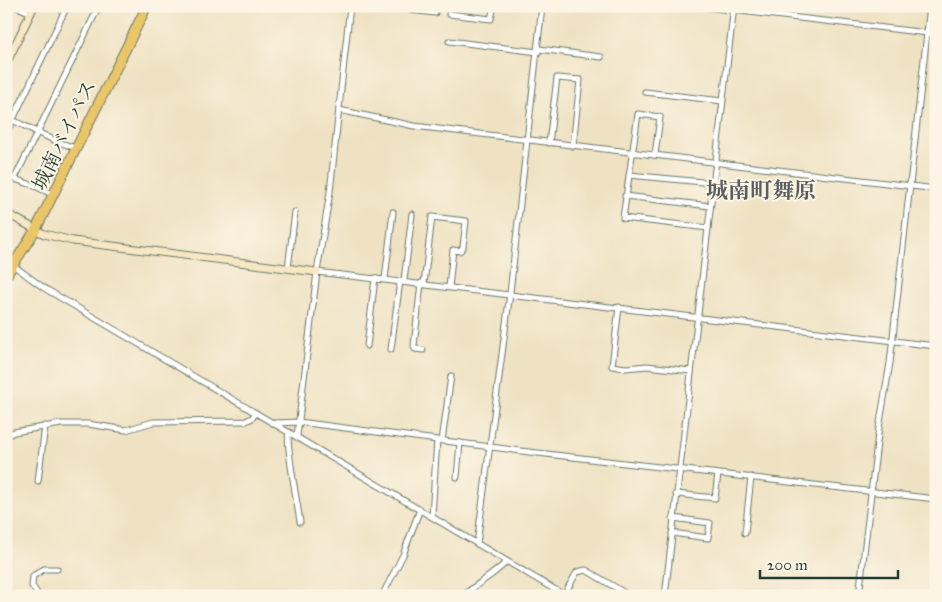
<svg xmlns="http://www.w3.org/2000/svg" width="942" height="602" font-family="'IM FELL Great Primer','Noto Serif JP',serif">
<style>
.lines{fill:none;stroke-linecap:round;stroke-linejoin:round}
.street-casing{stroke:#687766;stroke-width:7}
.secondary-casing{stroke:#687766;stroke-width:9}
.highway-casing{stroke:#687766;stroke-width:11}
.street{stroke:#fff;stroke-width:5}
.secondary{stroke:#f7e8c3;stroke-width:7}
.highway{stroke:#ebc669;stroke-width:9}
.labels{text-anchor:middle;stroke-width:4;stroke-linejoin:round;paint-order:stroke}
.street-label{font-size:20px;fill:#1f3d34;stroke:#fcf5e5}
.quarter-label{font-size:22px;font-weight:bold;fill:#5b5e60;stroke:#fcf5e5}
</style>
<rect width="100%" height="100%" fill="#fcf5e5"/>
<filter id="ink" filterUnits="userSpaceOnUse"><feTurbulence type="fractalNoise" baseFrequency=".02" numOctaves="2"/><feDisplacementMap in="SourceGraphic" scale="10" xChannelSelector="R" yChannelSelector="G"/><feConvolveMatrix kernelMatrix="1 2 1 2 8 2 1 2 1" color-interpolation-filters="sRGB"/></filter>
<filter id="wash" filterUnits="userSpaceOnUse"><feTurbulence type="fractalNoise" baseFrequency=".0096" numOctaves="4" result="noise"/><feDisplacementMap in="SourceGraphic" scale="20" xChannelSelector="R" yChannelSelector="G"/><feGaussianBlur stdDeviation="1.12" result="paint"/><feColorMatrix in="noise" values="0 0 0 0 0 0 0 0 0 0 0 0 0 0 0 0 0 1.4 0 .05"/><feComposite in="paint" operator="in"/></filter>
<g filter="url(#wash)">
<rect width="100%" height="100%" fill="#efe2c3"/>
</g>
<g filter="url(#ink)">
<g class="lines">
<defs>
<g id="street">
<polyline points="16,6 31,13"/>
<polyline points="409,6 410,10 435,13"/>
<polyline points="697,6 936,34"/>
<polyline points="449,14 491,19 494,6"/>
<polyline points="449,41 538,52"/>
<polyline points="539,49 601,57"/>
<polyline points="645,92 722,101"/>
<polyline points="339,110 414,126 936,189"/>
<polyline points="6,117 58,142 76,148"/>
<polyline points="6,134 67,6"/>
<polyline points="549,143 557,78 580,80 573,146"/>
<polyline points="655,155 660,117 638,114 623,218 708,228"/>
<polyline points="629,175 713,183"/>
<polyline points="6,176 35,186 54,195"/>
<polyline points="15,178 99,6"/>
<polyline points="625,196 710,206"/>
<polyline points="14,266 44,288 564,595 577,572 586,570 630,596"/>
<polyline points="288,268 295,212"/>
<polyline points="317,272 936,346"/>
<polyline points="385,279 393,212"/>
<polyline points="404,281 412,214"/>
<polyline points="421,283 414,346 415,349 423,350"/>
<polyline points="424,284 432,217 466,221 463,247 460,251 453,250 449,287"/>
<polyline points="619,307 612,366 626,368 647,366 691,371"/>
<polyline points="367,346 375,278"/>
<polyline points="391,349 400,281"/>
<polyline points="275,423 299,422 529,452 936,499"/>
<path d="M 289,432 C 285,440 298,507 300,522"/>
<polyline points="6,436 14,432 61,424 88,424 126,430 153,422 246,421 252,418 256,413"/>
<polyline points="297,436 317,272 330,192 350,6"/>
<polyline points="442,441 451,376"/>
<polyline points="457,477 460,443"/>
<polyline points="38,481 45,426"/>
<polyline points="676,494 715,498 718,474"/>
<polyline points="432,516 437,440"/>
<polyline points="672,533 708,538 710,523 673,518"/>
<polyline points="745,533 751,477"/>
<polyline points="477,544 510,293 542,6"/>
<polyline points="39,596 32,586 33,576 44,569 57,569"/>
<polyline points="382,596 403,555 420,509"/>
<path d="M 463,596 C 477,583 493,576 506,562"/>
<polyline points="665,596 734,6"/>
<polyline points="859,596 878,434 890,363 930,6"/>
</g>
<g id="secondary">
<polyline points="6,64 34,6"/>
<polyline points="6,213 44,234 73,241 317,272"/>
</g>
<polyline id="highway" points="6,276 36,229 147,6"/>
</defs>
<!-- street casing -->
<use href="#street" class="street-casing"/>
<!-- secondary casing -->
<use href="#secondary" class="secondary-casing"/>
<!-- highway casing -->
<use href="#highway" class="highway-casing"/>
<!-- street -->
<use href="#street" class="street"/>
<!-- secondary -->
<use href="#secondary" class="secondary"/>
<!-- highway -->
<use href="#highway" class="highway"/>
</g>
</g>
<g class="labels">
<!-- street labels -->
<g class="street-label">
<text transform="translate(64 135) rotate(-64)" y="7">城南バイパス</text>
</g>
<!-- quarter labels -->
<g class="quarter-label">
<text x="761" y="198">城南町舞原</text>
</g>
</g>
<!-- margin -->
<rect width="942" height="602" fill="none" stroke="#fcf5e5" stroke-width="25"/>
<!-- scale -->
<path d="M760 570v8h138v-8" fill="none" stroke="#1f3d34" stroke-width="2.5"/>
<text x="767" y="570" font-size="15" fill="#1f3d34" stroke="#fcf5e5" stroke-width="4" paint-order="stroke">200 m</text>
</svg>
